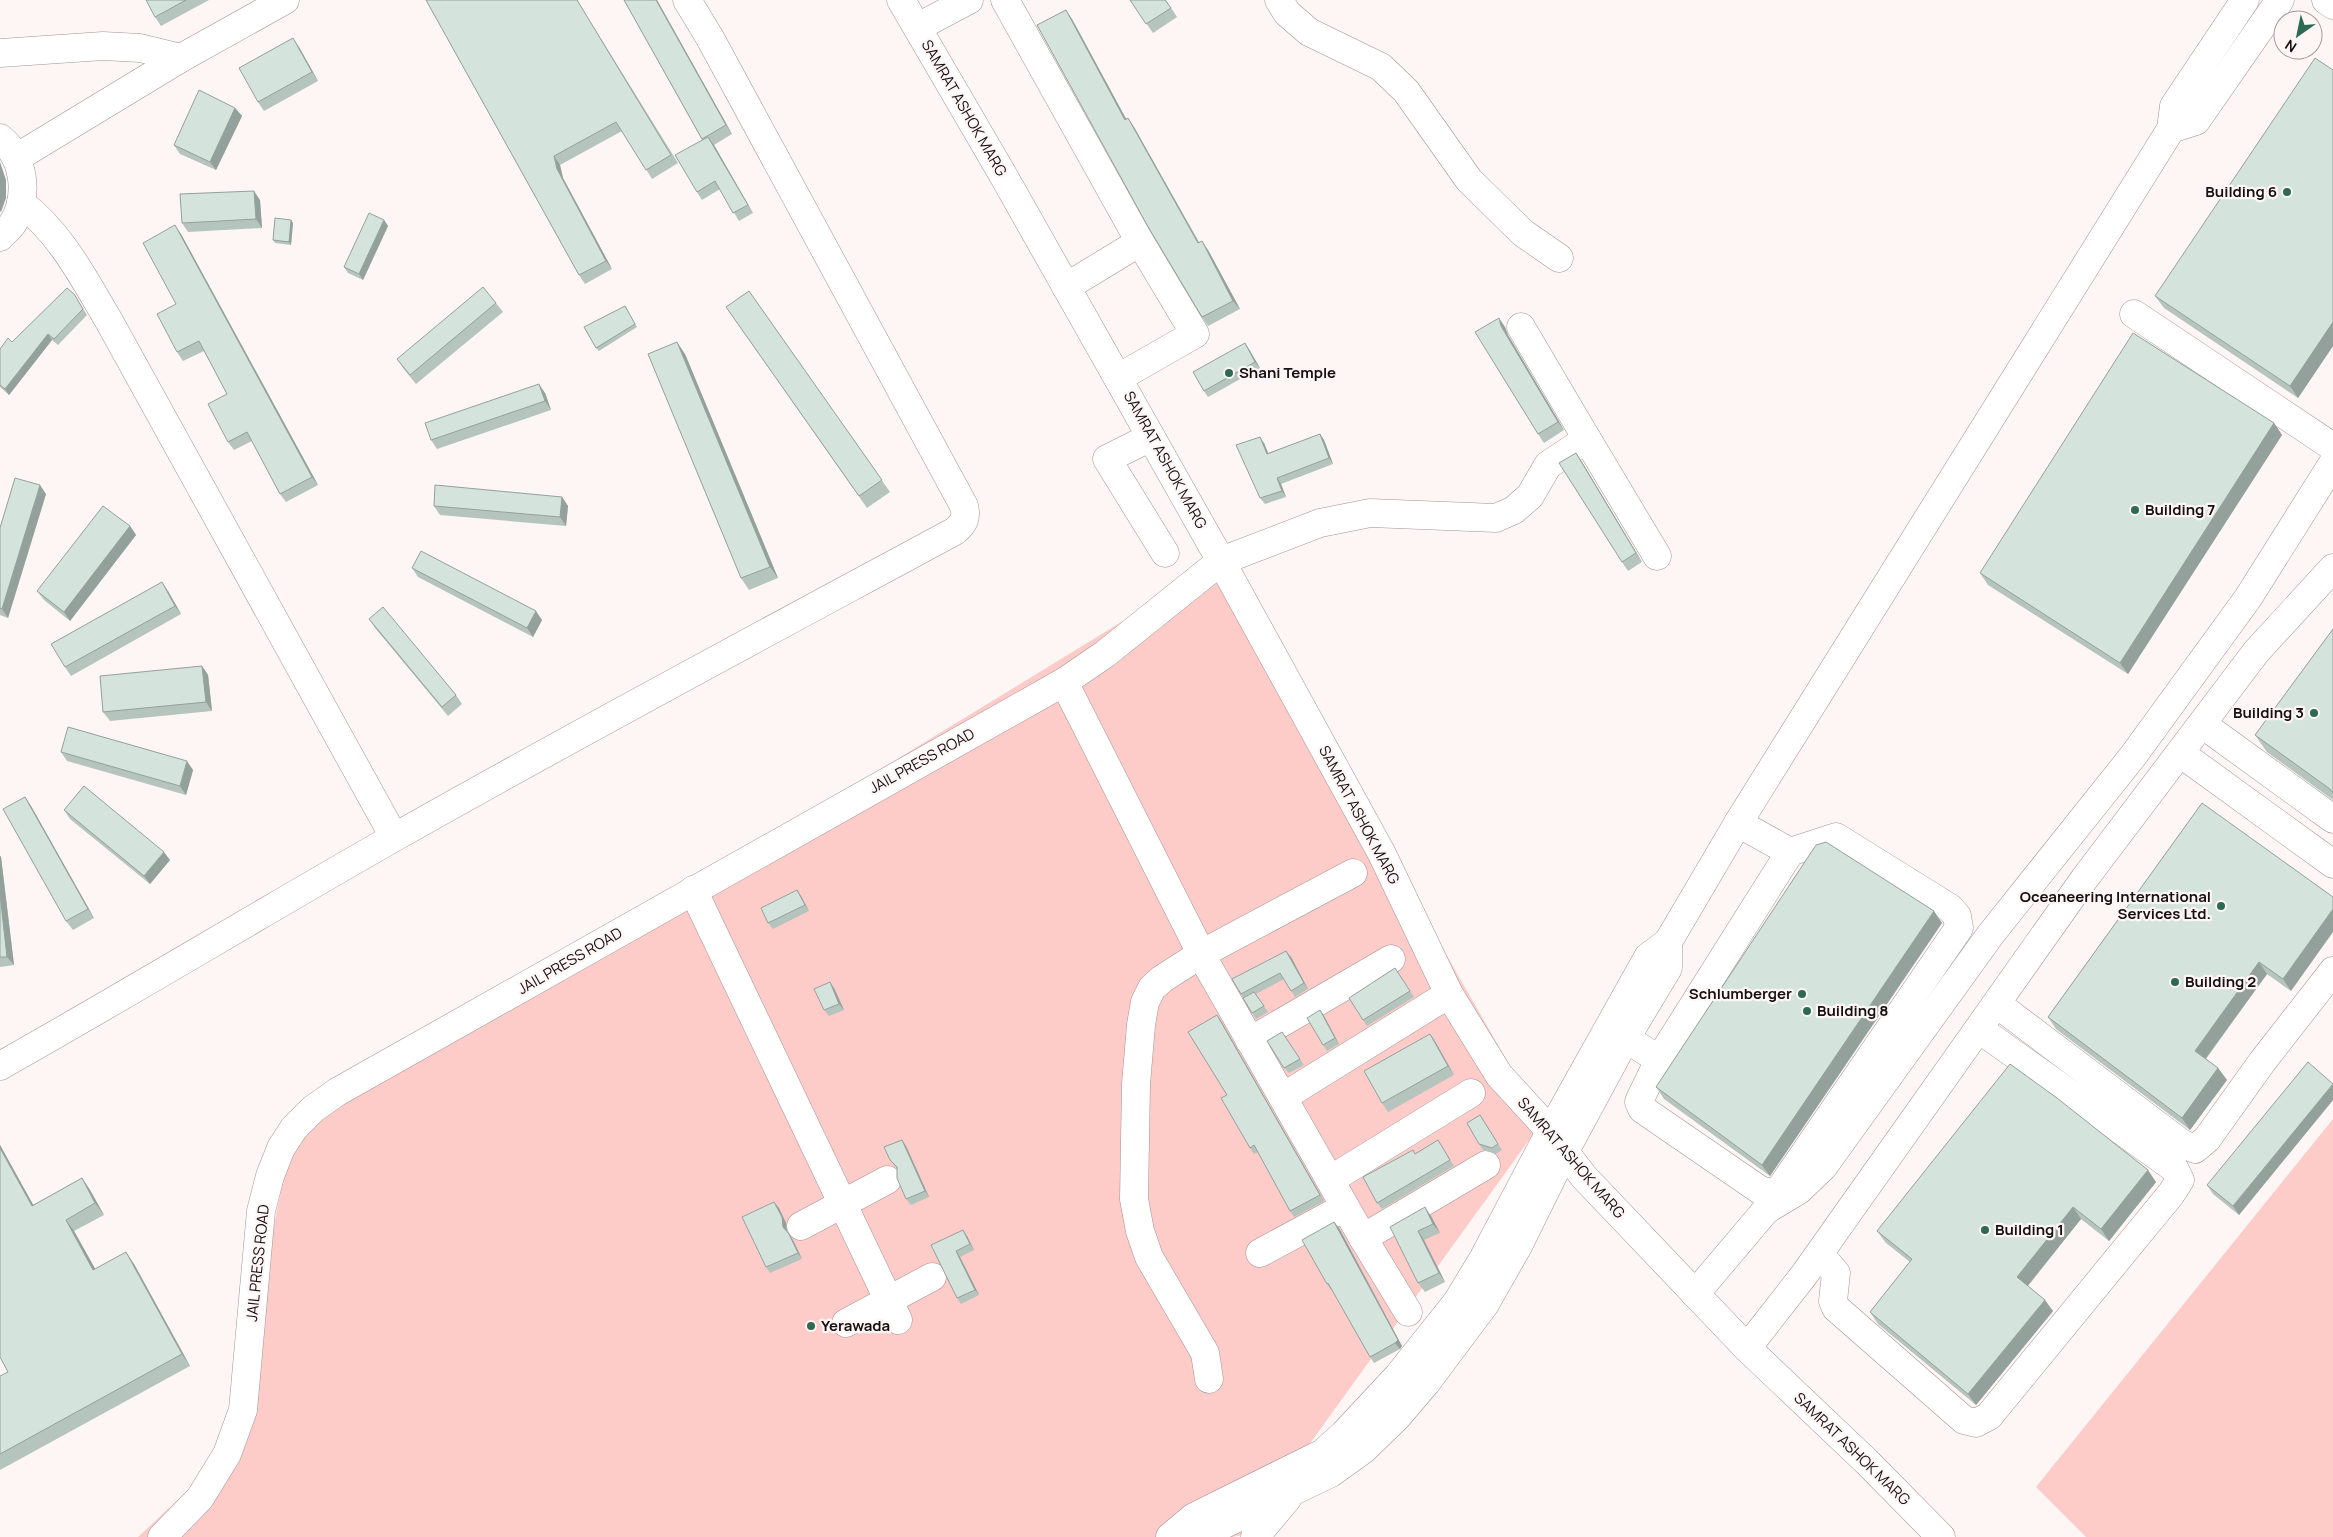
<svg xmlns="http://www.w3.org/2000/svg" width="2333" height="1537" font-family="Manrope,sans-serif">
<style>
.green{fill:#fdcbc8}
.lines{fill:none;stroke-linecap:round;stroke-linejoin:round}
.minor-casing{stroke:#a49392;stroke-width:29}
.minor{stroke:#fff;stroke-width:28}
.wall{fill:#b6c4be}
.shaded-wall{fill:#94a09b}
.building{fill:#d4e4dd;stroke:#94a09b}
.poi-dot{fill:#2e6953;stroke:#fdf6f5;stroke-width:2}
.labels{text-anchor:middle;stroke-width:4.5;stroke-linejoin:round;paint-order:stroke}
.street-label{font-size:15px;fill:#161010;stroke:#fdf6f5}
.poi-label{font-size:15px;font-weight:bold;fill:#161010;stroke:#fdf6f5;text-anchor:start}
</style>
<rect width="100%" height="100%" fill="#fdf6f5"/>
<!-- green -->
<g class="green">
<polygon points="1221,561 1542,1122 1254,1521 1242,1535 1232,1537 138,1537 227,1454 294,1128"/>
<polygon points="2333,1119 2333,1537 2086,1537 2036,1487"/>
</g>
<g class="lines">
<defs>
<g id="minor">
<polyline points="901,0 1003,175 1221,561 1382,854 1449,994 1499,1075 1542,1122 1584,1177 1747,1348 1866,1461 1941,1537"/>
<polyline points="1005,0 1140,242 1195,334 1118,378"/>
<polyline points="1279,0 1287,13 1309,32 1381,67 1406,91 1469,180 1523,233 1559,258"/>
<polyline points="2326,0 2333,5"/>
<polyline points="918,27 969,0"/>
<polyline points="0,53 103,46 140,48 181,58"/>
<polyline points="2171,129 2196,121 2280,0"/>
<path d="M 0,138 C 25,158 29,196 13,223 C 10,228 4,232 0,237"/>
<polyline points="16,158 181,58 285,0"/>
<path d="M 21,203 C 61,233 84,279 109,321 L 394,837"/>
<polyline points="1066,287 1140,242"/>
<polyline points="2134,314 2333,447"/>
<polyline points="1151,437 1107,459 1165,553"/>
<polyline points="1587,439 1657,556"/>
<polyline points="1064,682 1207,965 1363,1238 1408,1312"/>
<polyline points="2202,724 2333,819"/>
<polyline points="2180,753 2333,864"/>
<polyline points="1738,823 1790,852"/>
<polyline points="693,890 898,1320"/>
<polyline points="1997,1004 2181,1143 2195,1149 2207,1139 2262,1062 2333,971"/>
<polyline points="1626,1038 1659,1060 1790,852 1836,837 1950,908 1957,916 1959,928 1780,1189 1772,1193 1760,1190 1642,1109 1639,1102 1641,1097 1659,1060"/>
<polyline points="1250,1041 1391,959"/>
<path d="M 0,1066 C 133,991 263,912 395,837 C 580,732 768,632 955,531 C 964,523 967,518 964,506 L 710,38 L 687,0"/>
<polyline points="1283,1097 1449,994"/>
<polyline points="1330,1180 1471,1093"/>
<polyline points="801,1226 887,1180"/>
<polyline points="1363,1238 1486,1165"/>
<polyline points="1260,1253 1345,1207"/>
<polyline points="1817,1257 1829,1265 1836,1273 1833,1301 1836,1308 1964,1420 1976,1423 1989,1416 2171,1194 2180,1180 2174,1168 1979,1029"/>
<polyline points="1695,1294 1766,1210 1799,1190 1823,1167 1991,934 2133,756 2248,598 2333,463"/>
<polyline points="846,1323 932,1277"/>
<polyline points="1747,1348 1804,1275 2085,878 2256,652 2333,568"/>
<polyline points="1209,1379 1205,1353 1149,1257 1140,1231 1134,1199 1136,1084 1141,1025 1145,1002 1152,988 1162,979 1201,954 1353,873"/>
<polyline points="162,1537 200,1498 227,1454 243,1410 261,1211 270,1176 281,1148 294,1128 313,1109 337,1092 1064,682 1105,654 1221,561 1320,523 1370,513 1496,518 1514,510 1530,496 1548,465 1587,439 1521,327"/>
<polyline points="1170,1537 1194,1517 1323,1453 1344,1434 1398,1376 1457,1302 1483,1259 1549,1134 1648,957 1668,942 1738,823 2171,129 2174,106 2245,0"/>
<polyline points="1203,1537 1212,1530 1331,1473 1363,1450 1397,1417 1426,1383 1485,1304 1518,1246 1565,1151 1626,1038 1668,968 1668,942"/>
<polyline points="1255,1537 1287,1499"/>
</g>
</defs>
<!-- minor casing -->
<use href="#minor" class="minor-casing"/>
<!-- minor -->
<use href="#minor" class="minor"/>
</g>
<!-- wall -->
<g class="wall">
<polygon points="146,0 209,0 161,26 155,17"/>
<polygon points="426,0 577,0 678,163 652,179 622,131 560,165 563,178 612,269 585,284 579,275"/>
<polygon points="624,0 657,0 732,134 714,145 753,213 739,221 720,189 702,200 697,192 702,140"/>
<polygon points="1130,0 1166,0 1177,17 1153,33"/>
<polygon points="1072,19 1126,119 1128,118 1134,127 1199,242 1208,250 1240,309 1208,326 1202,317"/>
<polygon points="299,47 318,81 264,111 258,102"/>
<polygon points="2333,70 2333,346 2298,398 2164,308 2155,296"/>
<polygon points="235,108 242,116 216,170 180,154 174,145"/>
<polygon points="260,200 262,228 188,232 182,223"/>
<polygon points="384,220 388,226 363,280 348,273 344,267"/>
<polygon points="293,223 291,245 275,243 273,240"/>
<polygon points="181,234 318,485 286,502 280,494 252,441 234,450 228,442 227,394 204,351 183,361 177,352 176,304"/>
<polygon points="749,291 890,492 867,508 726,307"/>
<polygon points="74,294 87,315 58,345 52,340 9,395 0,387 0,349 12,342"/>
<polygon points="496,303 503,312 416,384 403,368 397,359"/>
<polygon points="625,306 637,327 599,351 596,348"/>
<polygon points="1505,327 1508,335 1564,430 1544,443 1538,434"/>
<polygon points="1245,343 1260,368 1208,397 1204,391"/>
<polygon points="685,354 778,578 749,590 741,578"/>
<polygon points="545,393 551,410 437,449 431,440"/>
<polygon points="2274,423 2282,435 2128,674 1988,585 1980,573"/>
<polygon points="1320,434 1324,440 1333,464 1281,484 1286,497 1265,504 1260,498 1264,443 1268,453"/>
<polygon points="1576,453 1582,462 1642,562 1628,571 1622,562"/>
<polygon points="46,494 8,618 0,615 0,528"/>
<polygon points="562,497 568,506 566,526 440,515 434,506"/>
<polygon points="130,526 136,535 70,621 44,600 37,591"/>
<polygon points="412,568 542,620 533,637 418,577"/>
<polygon points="168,591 181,614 71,676 65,667"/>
<polygon points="369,619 456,695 462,704 448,716 375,628"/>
<polygon points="2333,629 2333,800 2267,752 2255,735"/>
<polygon points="202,666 208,675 212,711 110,721 103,712"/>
<polygon points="61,752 193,770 186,795 67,761"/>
<polygon points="25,797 31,806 94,918 73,930 66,921"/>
<polygon points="2202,803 2291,991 2267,974 2206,1059 2218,1068 2227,1080 2190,1130 2056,1029 2048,1017"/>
<polygon points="64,810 170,860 150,884 70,819"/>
<polygon points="0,856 1,857 14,965 0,967"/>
<polygon points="797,890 801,896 809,911 773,929 768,923"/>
<polygon points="1942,923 1770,1176 1664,1099 1656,1087"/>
<polygon points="1291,957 1308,989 1295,997 1284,979 1256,994 1268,1012 1256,1019 1241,994"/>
<polygon points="1395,968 1414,997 1367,1026 1363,1020"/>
<polygon points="834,988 844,1010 829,1016 824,1010"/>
<polygon points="1320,1010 1324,1016 1339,1044 1327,1051 1323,1045"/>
<polygon points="1217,1015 1221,1021 1324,1201 1294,1217 1290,1211 1258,1152 1254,1154 1250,1148 1227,1095"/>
<polygon points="1282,1032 1304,1065 1289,1073 1284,1068"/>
<polygon points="1430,1034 1436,1043 1454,1075 1388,1112 1382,1103"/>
<polygon points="2333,1083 2333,1100 2239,1215 2213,1194 2207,1185"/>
<polygon points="1480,1115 1502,1150 1496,1154 1483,1150 1479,1144"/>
<polygon points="1438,1140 1454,1166 1382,1209 1377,1203 1413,1150 1415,1154"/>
<polygon points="0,1145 33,1205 82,1178 90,1190 104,1215 74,1231 95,1269 134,1264 190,1366 0,1470 0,1376 8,1372 0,1357"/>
<polygon points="906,1146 929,1197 911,1205 906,1199 897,1169 890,1160"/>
<polygon points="2156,1182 2109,1241 2081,1219 2028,1286 2053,1311 1976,1405 1878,1324 1870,1312 1910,1262 1886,1243 1877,1231"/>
<polygon points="779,1208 786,1223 787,1231 793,1240 802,1259 770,1273 766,1267"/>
<polygon points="1431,1216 1440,1233 1424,1240 1445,1282 1425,1292 1418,1283 1390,1227"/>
<polygon points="1334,1222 1339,1228 1402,1346 1400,1349 1374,1363 1370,1357 1332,1289 1331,1290 1327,1284"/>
<polygon points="967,1236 974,1250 960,1257 979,1295 961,1304 957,1298 931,1245"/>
</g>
<!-- shaded-wall -->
<g class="shaded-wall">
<polygon points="656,0 657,0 732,134 726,125"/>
<polygon points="1066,10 1072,19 1131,128 1125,120"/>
<polygon points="293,38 299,47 318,81 312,72"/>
<polygon points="235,108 242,116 216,170 210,162"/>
<polygon points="1128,118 1134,127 1204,252 1198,243"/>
<polygon points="708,137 714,145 753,213 748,205"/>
<polygon points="554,156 560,165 563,178 612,269 606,261 557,169"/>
<polygon points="0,162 6,180 6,198 1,212 0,211"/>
<polygon points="254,191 260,200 262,228 256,219"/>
<polygon points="291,220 293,223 291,245 289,242"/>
<polygon points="384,220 388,226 363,280 359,274"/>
<polygon points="175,225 181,234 318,485 312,477"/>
<polygon points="1202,241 1208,250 1240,309 1233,301"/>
<polygon points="1499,318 1505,327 1508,335 1564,430 1558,422 1501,326"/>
<polygon points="2333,322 2333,346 2298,398 2290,386"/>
<polygon points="48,334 52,340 9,395 5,389"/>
<polygon points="677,342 685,354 778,578 770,567"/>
<polygon points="1245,343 1249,349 1260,368 1255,362"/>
<polygon points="539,384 545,393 551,410 545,401"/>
<polygon points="2274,423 2282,435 2128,674 2120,663"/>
<polygon points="1320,434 1324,440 1333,464 1329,458"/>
<polygon points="1260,437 1264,443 1271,460 1267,454"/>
<polygon points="1576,453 1582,462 1642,562 1636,553"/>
<polygon points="1277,478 1281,484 1286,497 1282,491"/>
<polygon points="40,485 46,494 8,618 2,609"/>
<polygon points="562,497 568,506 566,526 560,517"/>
<polygon points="130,526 136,535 70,621 64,612"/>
<polygon points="162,582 168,591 181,614 175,606"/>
<polygon points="536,611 542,620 533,637 527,628"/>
<polygon points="202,666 208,675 212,711 206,702"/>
<polygon points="187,761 193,770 186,795 180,786"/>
<polygon points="25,797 31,806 94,918 88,909"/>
<polygon points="164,852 170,860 150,884 144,876"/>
<polygon points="0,856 1,857 14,965 7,957 0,894"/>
<polygon points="797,890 801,896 809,911 805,905"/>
<polygon points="2333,909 2333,932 2291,991 2283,979"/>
<polygon points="1934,911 1942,923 1770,1176 1762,1165"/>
<polygon points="1286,951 1291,957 1308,989 1304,983"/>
<polygon points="2259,962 2267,974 2203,1062 2195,1051"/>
<polygon points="830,982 834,988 844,1010 839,1004"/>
<polygon points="1320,1010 1324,1016 1339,1044 1335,1038"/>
<polygon points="1217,1015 1221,1021 1324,1201 1320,1195"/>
<polygon points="1430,1034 1436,1043 1454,1075 1448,1066"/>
<polygon points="2218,1068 2227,1080 2190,1130 2182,1118"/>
<polygon points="2333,1084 2333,1100 2239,1215 2233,1206"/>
<polygon points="902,1140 906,1146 929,1197 925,1191"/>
<polygon points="0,1145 40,1217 32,1206 0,1148"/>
<polygon points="2148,1170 2156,1182 2109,1241 2101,1229"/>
<polygon points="82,1178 90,1190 104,1215 95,1203"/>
<polygon points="774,1202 779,1208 786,1223 787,1233 783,1227"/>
<polygon points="1425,1207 1431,1216 1440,1233 1433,1224"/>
<polygon points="2073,1207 2081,1219 2025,1289 2017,1277"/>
<polygon points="66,1220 74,1231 102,1281 93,1270"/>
<polygon points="1334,1222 1339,1228 1402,1346 1400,1349 1395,1343"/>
<polygon points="963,1230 967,1236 974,1250 970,1244"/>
<polygon points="1418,1231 1424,1240 1445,1282 1439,1273"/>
<polygon points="789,1234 793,1240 802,1259 798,1253"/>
<polygon points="956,1251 960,1257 979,1295 975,1290"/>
<polygon points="126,1252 134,1264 190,1366 182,1354"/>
<polygon points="2045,1300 2053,1311 1976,1405 1968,1394"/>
</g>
<!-- building -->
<g class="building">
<polygon points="146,0 186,0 155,17"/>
<polygon points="426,0 577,0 671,155 646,170 616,122 554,156 557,169 606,261 579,275"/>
<polygon points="624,0 656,0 726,125 702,139"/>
<polygon points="1130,0 1165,0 1171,8 1146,24"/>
<polygon points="1066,10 1125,120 1128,118 1198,243 1202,241 1233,301 1202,317 1147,225 1037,25"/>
<polygon points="293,38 312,72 258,102 239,68"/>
<polygon points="2315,58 2333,70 2333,322 2290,386 2155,296"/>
<polygon points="199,90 235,108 210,162 174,145"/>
<polygon points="708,137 748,205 733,213 715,181 697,192 675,155"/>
<polygon points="254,191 256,219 182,223 180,194"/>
<polygon points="369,213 384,220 359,274 344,267"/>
<polygon points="275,218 291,220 289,242 273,240"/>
<polygon points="175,225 312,477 280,494 247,432 228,442 208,404 227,394 199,341 177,352 157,314 176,304 143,243"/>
<polygon points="483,287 496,303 410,375 397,359"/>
<polygon points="67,288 74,294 83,309 54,339 48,334 5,389 0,385 0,349 8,338 12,342"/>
<polygon points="749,291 882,480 859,496 726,307"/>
<polygon points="625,306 635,324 596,348 584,327"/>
<polygon points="1499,318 1501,326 1558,422 1538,434 1475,332"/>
<polygon points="2133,333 2274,423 2120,663 1980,573"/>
<polygon points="677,342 770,567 741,578 648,354"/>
<polygon points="1245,343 1255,362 1204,391 1193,372"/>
<polygon points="539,384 545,401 431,440 425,423"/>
<polygon points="1320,434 1329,458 1277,478 1282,491 1260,498 1236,445 1260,437 1267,454"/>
<polygon points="1576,453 1636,553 1622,562 1559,463"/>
<polygon points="15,478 40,485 2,609 0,608 0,528"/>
<polygon points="435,485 562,497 560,517 434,506"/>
<polygon points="103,506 130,526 64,612 37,591"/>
<polygon points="421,551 536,611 527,628 412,568"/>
<polygon points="162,582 175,606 65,667 51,644"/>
<polygon points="383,607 456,695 442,707 369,619"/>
<polygon points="2333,629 2333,793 2330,789 2255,735"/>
<polygon points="202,666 206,702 103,712 100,676"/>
<polygon points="68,727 187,761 180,786 61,752"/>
<polygon points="84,786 164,852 144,876 64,810"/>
<polygon points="25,797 88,909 66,921 3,809"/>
<polygon points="2202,803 2333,897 2333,909 2283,979 2259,962 2195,1051 2218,1068 2182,1118 2048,1017"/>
<polygon points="1826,842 1934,911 1762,1165 1656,1087 1816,845"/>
<polygon points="797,890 805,905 768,923 761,908"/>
<polygon points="0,894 7,957 0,957"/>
<polygon points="1286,951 1304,983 1291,991 1280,973 1241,994 1232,979"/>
<polygon points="1395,968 1410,991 1363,1020 1349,998"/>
<polygon points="830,982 839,1004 824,1010 814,989"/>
<polygon points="1254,992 1264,1006 1252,1013 1243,998"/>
<polygon points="1320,1010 1335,1038 1323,1045 1307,1018"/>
<polygon points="1217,1015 1320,1195 1290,1211 1254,1145 1250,1148 1221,1098 1227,1095 1188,1032"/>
<polygon points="1282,1032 1300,1059 1284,1068 1267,1041"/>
<polygon points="1430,1034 1448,1066 1382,1103 1364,1071"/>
<polygon points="2308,1062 2333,1084 2233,1206 2207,1185"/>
<polygon points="2010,1064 2057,1098 2148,1170 2101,1229 2073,1207 2017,1277 2045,1300 1968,1394 1870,1312 1912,1259 1877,1231"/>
<polygon points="1480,1115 1498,1144 1492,1148 1479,1144 1467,1123"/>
<polygon points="902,1140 925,1191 906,1199 897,1178 897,1167 890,1160 884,1147"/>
<polygon points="1438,1140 1450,1160 1377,1203 1363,1177 1413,1150 1415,1154"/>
<polygon points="0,1148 32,1206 82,1178 95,1203 66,1220 93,1270 126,1252 182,1354 0,1454 0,1376 8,1372 0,1357"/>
<polygon points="774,1202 782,1217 783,1227 789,1234 798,1253 766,1267 742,1217"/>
<polygon points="1425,1207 1433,1224 1418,1231 1439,1273 1418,1283 1390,1227"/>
<polygon points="1334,1222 1398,1340 1395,1343 1370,1357 1328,1283 1327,1284 1302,1240"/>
<polygon points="963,1230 970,1244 956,1251 975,1290 957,1298 931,1245"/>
</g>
<!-- markers -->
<g class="poi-dot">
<circle cx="2287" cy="192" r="5"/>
<circle cx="1229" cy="373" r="5"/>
<circle cx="2135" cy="510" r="5"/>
<circle cx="2314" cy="713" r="5"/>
<circle cx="2221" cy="906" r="5"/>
<circle cx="2175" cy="982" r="5"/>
<circle cx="1802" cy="994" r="5"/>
<circle cx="1807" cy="1011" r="5"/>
<circle cx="1985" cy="1230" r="5"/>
<circle cx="811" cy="1326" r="5"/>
</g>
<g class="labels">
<!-- street labels -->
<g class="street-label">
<text transform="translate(964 108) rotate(60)" y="5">SAMRAT ASHOK MARG</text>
<text transform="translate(1165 460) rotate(61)" y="5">SAMRAT ASHOK MARG</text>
<text transform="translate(922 761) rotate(-29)" y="5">JAIL PRESS ROAD</text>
<text transform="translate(1359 815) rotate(62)" y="5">SAMRAT ASHOK MARG</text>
<text transform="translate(570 961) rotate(-30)" y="5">JAIL PRESS ROAD</text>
<text transform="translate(1571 1158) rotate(49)" y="5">SAMRAT ASHOK MARG</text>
<text transform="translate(258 1263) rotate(-84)" y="5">JAIL PRESS ROAD</text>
<text transform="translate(1852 1449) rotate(44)" y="5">SAMRAT ASHOK MARG</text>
</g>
<!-- poi labels -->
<g class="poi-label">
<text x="2277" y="197" text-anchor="end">Building 6</text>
<text x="1239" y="378">Shani Temple</text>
<text x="2145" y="515">Building 7</text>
<text x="2304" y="718" text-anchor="end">Building 3</text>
<text x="2211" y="902" text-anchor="end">Oceaneering International<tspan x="2211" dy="17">Services Ltd.</tspan></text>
<text x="2185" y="987">Building 2</text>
<text x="1792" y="999" text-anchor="end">Schlumberger</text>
<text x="1817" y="1016">Building 8</text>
<text x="1995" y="1235">Building 1</text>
<text x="821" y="1331">Yerawada</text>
</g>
</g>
<!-- north arrow -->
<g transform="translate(2298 35) rotate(213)"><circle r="24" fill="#fdf6f5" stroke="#a19a99"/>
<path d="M0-4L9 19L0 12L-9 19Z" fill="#2e6953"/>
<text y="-8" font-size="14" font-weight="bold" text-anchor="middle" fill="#161010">N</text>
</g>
</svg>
